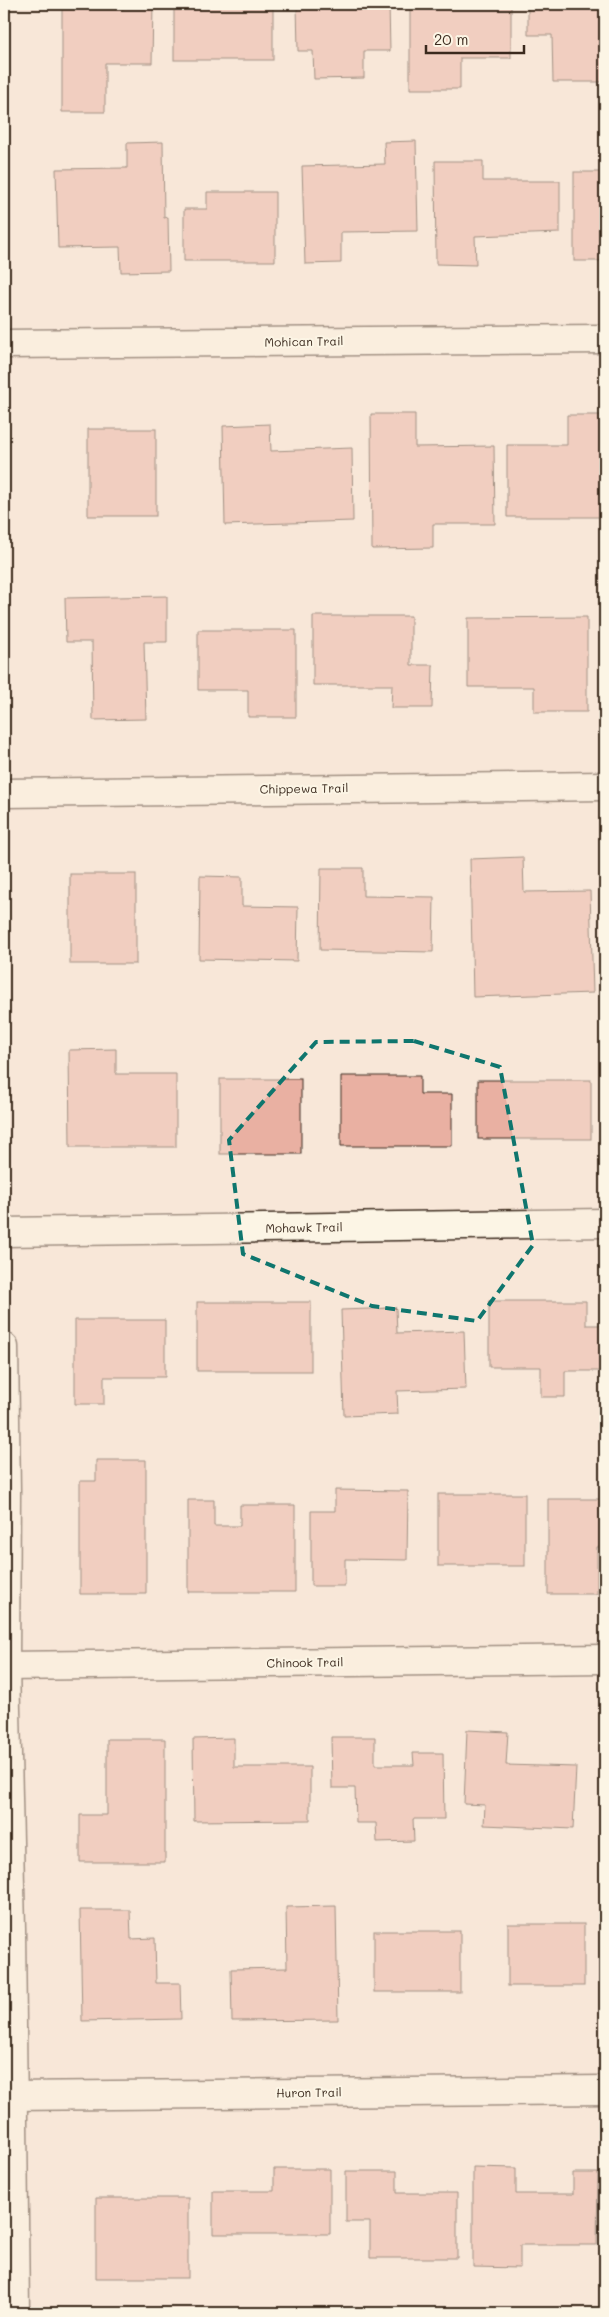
<svg xmlns="http://www.w3.org/2000/svg" width="609" height="2317" font-family="Mali,sans-serif">
<style>
.building{fill:#e9b0a2;stroke:#3b2a1e}
.lines{fill:none;stroke-linecap:round;stroke-linejoin:round}
.minor-casing{stroke:#3b2a1e;stroke-width:31}
.minor{stroke:#fcf5e5;stroke-width:28}
.marked{fill:none;stroke:#0f766e;stroke-width:4;stroke-dasharray:10 6;stroke-linejoin:round}
.labels{text-anchor:middle;stroke-width:4;stroke-linejoin:round;paint-order:stroke}
.street-label{font-size:12px;fill:#3b2a1e;stroke:#fcf5e5}
</style>
<rect width="100%" height="100%" fill="#f8e7d8"/>
<filter id="ink" filterUnits="userSpaceOnUse"><feTurbulence type="fractalNoise" baseFrequency=".02" numOctaves="2"/><feDisplacementMap in="SourceGraphic" scale="10" xChannelSelector="R" yChannelSelector="G"/><feConvolveMatrix kernelMatrix="1 2 1 2 8 2 1 2 1" color-interpolation-filters="sRGB"/></filter>
<g filter="url(#ink)">
<!-- building -->
<g class="building">
<polygon points="124,4 153,4 152,63 105,63 105,112 62,112 62,9 124,9"/>
<rect x="174" y="4" width="99" height="56"/>
<polygon points="297,4 389,4 390,51 364,51 364,78 314,79 313,51 298,51"/>
<polygon points="410,4 511,4 511,58 460,58 460,89 410,89"/>
<polygon points="528,4 605,4 605,82 553,82 552,35 528,35"/>
<polygon points="416,141 418,231 341,232 341,263 305,264 302,166 385,164 384,142"/>
<polygon points="163,142 164,218 168,217 169,271 121,272 120,247 58,248 56,169 127,168 127,143"/>
<polygon points="435,161 483,161 483,181 560,181 560,233 475,236 476,265 436,264"/>
<rect x="574" y="172" width="31" height="89"/>
<polygon points="207,192 275,192 275,261 184,261 184,209 207,209"/>
<polygon points="371,414 415,414 415,447 494,446 495,524 433,524 433,548 372,549"/>
<polygon points="567,415 605,415 605,517 507,517 507,445 567,445"/>
<polygon points="270,424 271,451 352,448 353,521 225,525 223,426"/>
<rect x="88" y="429" width="68" height="87"/>
<polygon points="167,596 167,642 144,642 146,719 93,720 92,642 66,642 65,598"/>
<polygon points="313,616 411,616 411,665 433,665 432,708 391,708 392,685 313,685"/>
<polygon points="587,617 587,712 534,712 534,687 468,687 468,618"/>
<polygon points="198,630 296,630 296,717 248,717 248,690 198,690"/>
<polygon points="523,857 524,892 590,891 593,993 473,997 470,859"/>
<polygon points="321,868 363,868 363,896 434,897 433,952 320,950"/>
<rect x="70" y="874" width="66" height="90"/>
<polygon points="200,876 242,877 242,906 298,907 297,961 199,959"/>
<polygon points="116,1049 116,1074 176,1074 176,1147 70,1147 69,1050"/>
<polygon points="341,1076 420,1076 420,1094 452,1094 452,1146 341,1146"/>
<rect x="220" y="1079" width="81" height="75"/>
<rect x="478" y="1080" width="113" height="59"/>
<polygon points="489,1301 586,1301 586,1325 605,1325 605,1371 565,1371 565,1397 541,1397 541,1367 489,1367"/>
<rect x="197" y="1302" width="114" height="69"/>
<polygon points="396,1308 397,1333 464,1331 466,1389 397,1391 398,1414 344,1416 341,1310"/>
<polygon points="75,1320 165,1320 165,1377 104,1377 104,1404 75,1404"/>
<polygon points="96,1460 146,1460 146,1594 80,1594 80,1481 96,1481"/>
<polygon points="335,1490 408,1491 407,1560 345,1559 345,1586 311,1586 311,1511 335,1511"/>
<rect x="438" y="1494" width="87" height="72"/>
<polygon points="548,1499 605,1499 605,1547 597,1547 597,1594 548,1594"/>
<polygon points="188,1500 214,1500 214,1526 240,1526 240,1505 295,1505 295,1592 188,1592"/>
<polygon points="467,1730 508,1732 506,1765 576,1767 573,1829 484,1825 485,1805 464,1804"/>
<polygon points="331,1737 375,1737 375,1765 414,1765 413,1753 443,1753 444,1819 413,1819 414,1841 377,1842 376,1823 356,1823 355,1788 332,1788"/>
<polygon points="234,1738 234,1767 310,1767 310,1820 194,1821 193,1739"/>
<polygon points="107,1739 165,1739 165,1862 80,1862 80,1815 107,1815"/>
<polygon points="336,1906 338,2020 232,2021 231,1969 287,1968 286,1907"/>
<polygon points="80,1910 130,1910 131,1939 155,1938 156,1983 180,1983 181,2019 82,2021"/>
<rect x="508" y="1924" width="76" height="62"/>
<rect x="374" y="1931" width="86" height="61"/>
<polygon points="473,2167 516,2168 516,2194 573,2194 573,2173 598,2173 597,2245 520,2245 520,2268 473,2267"/>
<polygon points="274,2169 330,2169 330,2234 213,2234 213,2191 274,2191"/>
<polygon points="346,2171 397,2171 397,2193 457,2193 457,2258 370,2258 370,2222 346,2222"/>
<rect x="96" y="2198" width="92" height="80"/>
</g>
<g class="lines">
<defs>
<g id="minor">
<polyline points="4,344 605,339"/>
<polyline points="4,793 605,786"/>
<polyline points="4,1232 605,1223"/>
<polyline points="4,1347 6,1492 5,1666 11,1929 15,2313"/>
<polyline points="5,1666 605,1659"/>
<polyline points="13,2096 605,2090"/>
</g>
</defs>
<!-- minor casing -->
<use href="#minor" class="minor-casing"/>
<!-- minor -->
<use href="#minor" class="minor"/>
</g>
</g>
<!-- marked area -->
<path d="M0 0H609V2317H0ZM 414,1041 L 500,1067 L 533,1245 L 477,1321 L 372,1306 L 243,1254 L 229,1140 L 316,1042 Z" fill="#f8e7d8" fill-opacity=".55" fill-rule="evenodd"/>
<path class="marked" d="M 414,1041 L 500,1067 L 533,1245 L 477,1321 L 372,1306 L 243,1254 L 229,1140 L 316,1042 Z"/>
<g class="labels">
<!-- street labels -->
<g class="street-label">
<text transform="translate(304 342) rotate(-1)" y="4">Mohican Trail</text>
<text transform="translate(304 789) rotate(-1)" y="4">Chippewa Trail</text>
<text transform="translate(304 1228) rotate(-1)" y="4">Mohawk Trail</text>
<text transform="translate(305 1663) rotate(-1)" y="4">Chinook Trail</text>
<text transform="translate(309 2093) rotate(-1)" y="4">Huron Trail</text>
</g>
</g>
<!-- margin -->
<rect width="609" height="2317" fill="none" stroke="#fcf5e5" stroke-width="20"/>
<rect x="10" y="10" width="589" height="2297" fill="none" stroke="#3b2a1e" stroke-width="2" filter="url(#ink)"/>
<!-- scale -->
<path d="M426 45v8h98v-8" fill="none" stroke="#3b2a1e" stroke-width="2.5"/>
<text x="434" y="45" font-size="15" fill="#3b2a1e" stroke="#fcf5e5" stroke-width="4" paint-order="stroke">20 m</text>
</svg>
